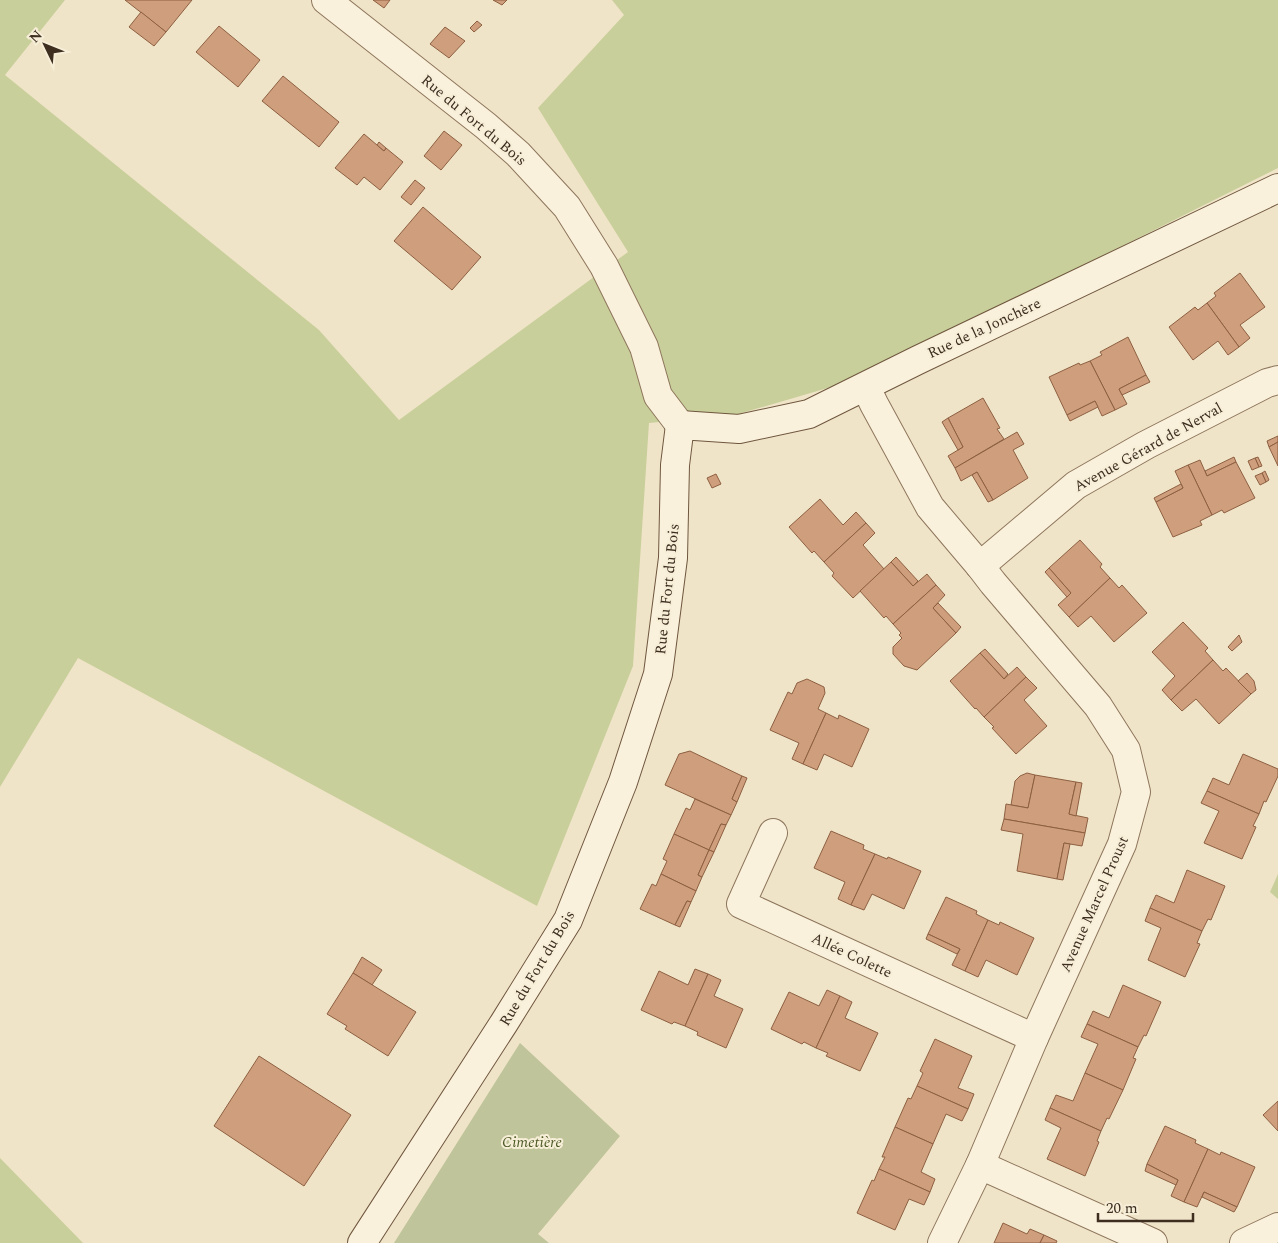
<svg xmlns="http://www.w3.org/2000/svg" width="1278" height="1243" font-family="Spectral,serif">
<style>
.green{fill:#c9cf9b}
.cemetery{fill:#bfc49a}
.building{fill:#cf9f7d;stroke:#8d5f41}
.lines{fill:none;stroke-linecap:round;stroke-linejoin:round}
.street-casing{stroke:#8d765c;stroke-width:30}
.secondary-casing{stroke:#6f573f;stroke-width:30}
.street{stroke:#faf1dc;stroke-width:28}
.secondary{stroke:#faf1dc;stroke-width:28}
.labels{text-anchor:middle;stroke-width:4;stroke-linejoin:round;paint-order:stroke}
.street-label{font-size:15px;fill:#3d2e20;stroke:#f7eed8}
.park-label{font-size:15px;font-style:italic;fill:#4d5a26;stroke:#f7eed8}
</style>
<rect width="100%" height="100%" fill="#f0e4c8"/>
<!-- green -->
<g class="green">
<polygon points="0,0 65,0 5,75 319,330 399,420 628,252 538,108 624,15 612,0 1278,0 1278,168 855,380 735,415 649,423 633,666 537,906 78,658 0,787"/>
<polygon points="1278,874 1278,899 1270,892"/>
<polygon points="0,1158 83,1243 0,1243"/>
</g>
<!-- cemetery -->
<polygon class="cemetery" points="520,1043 620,1136 538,1234 549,1243 394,1243"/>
<!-- building -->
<g class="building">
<polygon points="125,0 192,0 166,32"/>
<polygon points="373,0 390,0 384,8"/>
<polygon points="493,0 507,0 502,5"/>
<polygon points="141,12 166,32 154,46 129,27"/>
<polygon points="477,21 482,25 474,32 470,28"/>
<polygon points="219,26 260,60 238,87 196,52"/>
<polygon points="445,27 465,41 449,58 430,44"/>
<polygon points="283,76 339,122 319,147 262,101"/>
<polygon points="444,131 462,145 441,170 424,156"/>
<polygon points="364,134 384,151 386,148 403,162 380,190 364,177 357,185 335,168"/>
<polygon points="379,142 386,148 384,151 377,145"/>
<polygon points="415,180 425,188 411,205 401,197"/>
<polygon points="423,207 481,257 452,290 394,241"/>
<polygon points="1240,273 1265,307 1240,325 1250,338 1239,347 1207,303 1216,296 1214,293"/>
<polygon points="1207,303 1239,347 1228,355 1218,341 1193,360 1169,327 1195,307 1198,310"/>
<polygon points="1128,337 1146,375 1119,389 1127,404 1115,410 1090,361 1102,355 1100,352"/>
<polygon points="1090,361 1115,410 1102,416 1095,401 1067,415 1049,377 1079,363 1080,365"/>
<polygon points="1146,375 1150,382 1122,395 1119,389"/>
<polygon points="983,398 1000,428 997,429 1004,439 955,468 948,456 963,447 948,418"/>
<polygon points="1095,401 1098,407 1070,421 1067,415"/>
<polygon points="948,418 963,447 958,450 942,422"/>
<polygon points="1017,432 1024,444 1013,450 1028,478 993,500 977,472 961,481 955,468"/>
<polygon points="1278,436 1278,442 1269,447 1267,441"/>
<polygon points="1278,442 1278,466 1269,447"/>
<polygon points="1234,457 1236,462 1207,476 1205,471"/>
<polygon points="1258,457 1262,466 1259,467 1255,458"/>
<polygon points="1255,458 1259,467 1252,470 1248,461"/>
<polygon points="1200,460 1207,476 1236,462 1255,498 1224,513 1222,510 1212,515 1188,465"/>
<polygon points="1188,465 1212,515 1200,521 1202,525 1173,537 1156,502 1183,488 1175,471"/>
<polygon points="1265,471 1269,480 1266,482 1262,473"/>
<polygon points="977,472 993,500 988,502 972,475"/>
<polygon points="1262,473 1266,482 1260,485 1255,476"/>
<polygon points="716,474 721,484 712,488 707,478"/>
<polygon points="1181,484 1183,488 1156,502 1154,498"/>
<polygon points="820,499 843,525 856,512 866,523 824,562 814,551 812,553 789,527"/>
<polygon points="866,523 875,533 863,545 884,569 853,598 832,576 834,573 824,562"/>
<polygon points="1080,540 1102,564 1100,567 1110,578 1069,617 1058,605 1071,593 1049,568"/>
<polygon points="896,557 918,581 913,586 891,562"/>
<polygon points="891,562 913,586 927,574 936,585 893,624 886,616 884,618 860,591"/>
<polygon points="1049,568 1071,593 1067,597 1045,572"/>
<polygon points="1110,578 1119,588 1122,585 1147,613 1114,642 1091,616 1078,627 1069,617"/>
<polygon points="936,585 945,595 933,608 956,633 917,670 904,666 893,654 893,647 902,638 899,635 901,633 893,624"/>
<polygon points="938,603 961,627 956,633 933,608"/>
<polygon points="1183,622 1208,648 1205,651 1213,660 1171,700 1162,690 1175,676 1152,652"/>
<polygon points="1239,635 1242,642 1232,651 1228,647"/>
<polygon points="985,649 1008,674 1004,679 980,653"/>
<polygon points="980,653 1004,679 1017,667 1026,677 984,717 976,708 975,709 950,681"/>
<polygon points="1213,660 1223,671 1226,668 1251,694 1219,724 1196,699 1182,711 1171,700"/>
<polygon points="1247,673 1254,681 1256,690 1251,694 1238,681"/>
<polygon points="1026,677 1037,688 1024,700 1047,726 1016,754 992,728 994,727 984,717"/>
<polygon points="807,679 824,687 825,693 818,709 826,713 803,764 792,759 799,743 770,730 788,692 792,694 797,683"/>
<polygon points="826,713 838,719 839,715 869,729 852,767 824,754 817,770 803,764"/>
<polygon points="690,751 742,776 732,799 737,802 731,815 665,785 679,754"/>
<polygon points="1243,754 1278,769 1278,776 1266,802 1264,801 1259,814 1207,791 1213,778 1229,785"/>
<polygon points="1027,773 1035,775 1028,808 1011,805 1015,781 1020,776"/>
<polygon points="1035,775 1076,782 1069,814 1088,818 1085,833 1004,819 1006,804 1028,808"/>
<polygon points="742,776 747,778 737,802 732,799"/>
<polygon points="1076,782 1082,783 1076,816 1069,814"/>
<polygon points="1207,791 1259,814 1253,826 1256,827 1242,859 1204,843 1219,811 1201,803"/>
<polygon points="695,799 731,815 726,825 721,824 709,850 674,834 686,808 690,810"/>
<polygon points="1004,819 1085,833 1082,846 1064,843 1057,879 1017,871 1023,834 1001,830"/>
<polygon points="721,824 726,825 714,852 709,850"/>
<polygon points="831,831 864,845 863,849 875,854 851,905 838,899 845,882 814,868"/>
<polygon points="674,834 709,850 698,875 702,877 696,891 661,874 667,861 663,859"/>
<polygon points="1064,843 1070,844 1063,880 1057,879"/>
<polygon points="709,850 714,852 702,877 698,875"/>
<polygon points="875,854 887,859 888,857 921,871 904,909 872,894 864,910 851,905"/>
<polygon points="1187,870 1225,886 1211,920 1208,919 1202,931 1150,908 1156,895 1174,903"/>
<polygon points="661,874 696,891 691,902 687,901 675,925 640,909 652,884 656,886"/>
<polygon points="946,897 977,911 976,914 988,920 965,971 952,965 960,949 928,934"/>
<polygon points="687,901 691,902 680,927 675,925"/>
<polygon points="1150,908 1202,931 1197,943 1200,944 1185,977 1148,960 1161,928 1145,921"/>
<polygon points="988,920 999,925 1000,922 1034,938 1017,975 986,960 978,977 965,971"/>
<polygon points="928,934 960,949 957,954 926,939"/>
<polygon points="362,957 382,970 372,985 353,973"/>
<polygon points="695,969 708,974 685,1026 674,1022 672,1024 641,1010 659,971 688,985"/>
<polygon points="353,973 416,1012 388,1056 345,1029 347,1026 327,1014"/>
<polygon points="708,974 721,980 714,996 743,1009 726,1048 697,1035 698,1032 685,1026"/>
<polygon points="1123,985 1161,1002 1146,1036 1144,1035 1138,1047 1087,1024 1093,1011 1109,1018"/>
<polygon points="827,990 840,996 816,1048 804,1042 802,1044 771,1029 789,992 819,1006"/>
<polygon points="840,996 852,1002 845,1018 878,1033 860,1071 826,1056 828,1053 816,1048"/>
<polygon points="1087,1024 1138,1047 1133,1058 1136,1059 1123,1090 1085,1073 1098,1044 1081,1037"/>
<polygon points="935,1039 972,1056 958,1088 974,1094 968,1109 917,1086 923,1073 920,1071"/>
<polygon points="259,1056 351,1115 304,1186 214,1126"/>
<polygon points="1085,1073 1123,1090 1109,1119 1107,1118 1101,1131 1050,1108 1056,1095 1073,1101"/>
<polygon points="917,1086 968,1109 962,1121 946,1114 933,1144 895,1127 908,1098 911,1099"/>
<polygon points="1278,1101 1278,1131 1263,1115"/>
<polygon points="1050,1108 1101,1131 1097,1141 1099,1142 1085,1176 1047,1159 1061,1128 1045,1120"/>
<polygon points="1165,1126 1196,1140 1195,1143 1208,1149 1184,1202 1171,1196 1178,1180 1147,1164"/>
<polygon points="895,1127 933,1144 921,1172 935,1179 930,1192 879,1169 885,1157 882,1157"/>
<polygon points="1208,1149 1220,1155 1221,1152 1255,1167 1237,1207 1204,1192 1197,1207 1184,1202"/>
<polygon points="1147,1164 1178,1180 1176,1185 1145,1171"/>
<polygon points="879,1169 930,1192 924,1205 909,1199 895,1230 857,1213 872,1180 874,1181"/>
<polygon points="1204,1192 1237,1207 1234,1212 1202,1197"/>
<polygon points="1003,1223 1027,1234 1030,1229 1044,1235 1040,1243 994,1243"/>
<polygon points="1044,1235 1057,1241 1056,1243 1040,1243"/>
</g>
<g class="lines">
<defs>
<g id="street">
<polyline points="326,0 486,126 518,154 567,207 604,266 644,347 658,396 680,425"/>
<polyline points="866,387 874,404 930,507 980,566 993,583 1098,706 1126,750 1136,792 1122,844 1034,1038 980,1165 942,1243"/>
<polyline points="980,566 1076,485 1146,445 1267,383 1278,380"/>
<polyline points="773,833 741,904 1034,1038"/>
<polyline points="980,1165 1153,1243"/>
<polyline points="1244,1243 1278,1227"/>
</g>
<polyline id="secondary" points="362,1243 504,1023 568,920 623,782 658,674 673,558 675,465 680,425 739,429 809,414 918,360 1278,188"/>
</defs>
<!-- street casing -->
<use href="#street" class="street-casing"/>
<!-- secondary casing -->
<use href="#secondary" class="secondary-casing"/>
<!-- street -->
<use href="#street" class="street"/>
<!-- secondary -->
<use href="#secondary" class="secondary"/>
</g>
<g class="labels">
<!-- street labels -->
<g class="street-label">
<text transform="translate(474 120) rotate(40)" y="5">Rue du Fort du Bois</text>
<text transform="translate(984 328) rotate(-25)" y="5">Rue de la Jonchère</text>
<text transform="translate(1148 447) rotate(-29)" y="5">Avenue Gérard de Nerval</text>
<text transform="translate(667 589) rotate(-84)" y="5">Rue du Fort du Bois</text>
<text transform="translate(1094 904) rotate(-66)" y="5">Avenue Marcel Proust</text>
<text transform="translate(852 955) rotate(25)" y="5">Allée Colette</text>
<text transform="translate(537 968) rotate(-59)" y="5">Rue du Fort du Bois</text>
</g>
<!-- park labels -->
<g class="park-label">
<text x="532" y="1147">Cimetière</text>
</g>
</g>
<!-- north arrow -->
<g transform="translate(45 45) rotate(313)" stroke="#f7eed8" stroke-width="4" paint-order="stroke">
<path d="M0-4L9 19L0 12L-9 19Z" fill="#3d2e20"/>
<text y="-8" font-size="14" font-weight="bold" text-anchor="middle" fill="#3d2e20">N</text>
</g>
<!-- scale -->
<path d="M1098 1213v8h95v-8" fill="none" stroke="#3d2e20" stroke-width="2.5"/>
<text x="1106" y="1213" font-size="15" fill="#3d2e20" stroke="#f7eed8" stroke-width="4" paint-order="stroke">20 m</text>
</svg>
